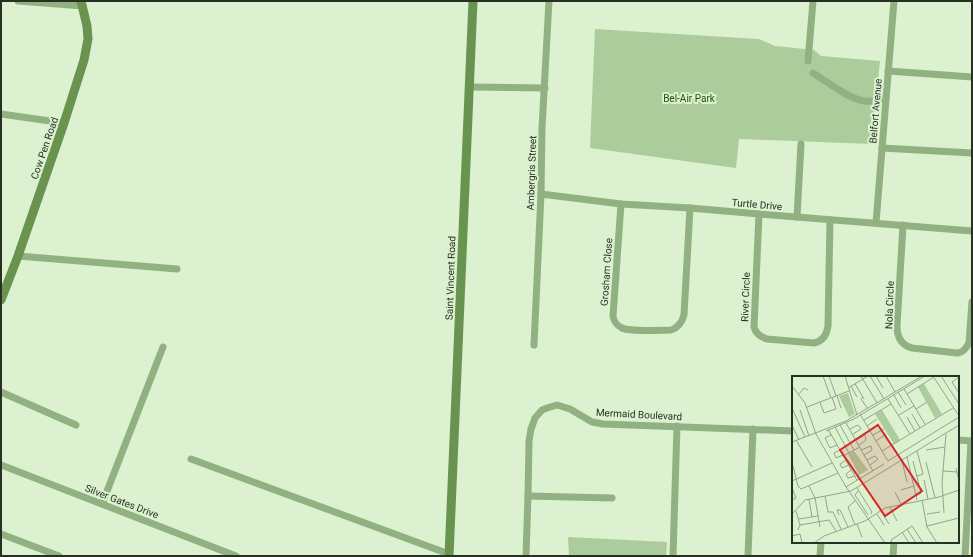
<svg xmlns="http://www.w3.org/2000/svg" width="973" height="557" font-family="Roboto,sans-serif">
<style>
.green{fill:#accd9b}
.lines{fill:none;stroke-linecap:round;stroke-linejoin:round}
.street{stroke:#92b183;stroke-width:7}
.secondary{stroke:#68944f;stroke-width:9}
.labels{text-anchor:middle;stroke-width:4;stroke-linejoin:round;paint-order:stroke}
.park-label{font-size:10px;fill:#274e08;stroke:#dbf1d0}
.street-label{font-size:10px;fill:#273023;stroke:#dbf1d0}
.inset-road{fill:none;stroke:#93a48b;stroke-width:1}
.view{fill:#d62828;fill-opacity:0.15;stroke:#d62828;stroke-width:2}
.inset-edge{fill:none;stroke:#273023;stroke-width:2}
</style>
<rect width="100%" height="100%" fill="#dbf1d0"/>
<!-- green -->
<g class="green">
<polygon points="595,29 759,39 775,46 814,50 821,56 880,61 871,144 739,139 736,168 590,148"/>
<polygon points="568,537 667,542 666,556 569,556"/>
</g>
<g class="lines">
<!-- street -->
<g class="street">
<polyline points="18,1 83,6"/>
<polyline points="808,61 813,1"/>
<polyline points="888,71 972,77"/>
<path d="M 813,73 C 826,81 849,99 864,101 C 871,102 879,100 886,98"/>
<polyline points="469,87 545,88"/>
<polyline points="1,114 64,123"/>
<polyline points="882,148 972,153"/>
<polyline points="541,194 621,204 690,208 759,214 972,231"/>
<path d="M 621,204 L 613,316 C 614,322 616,325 622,328 C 630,332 661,330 671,330 C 678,328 682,322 684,315 L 690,208"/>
<path d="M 759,214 L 754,327 C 756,334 760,337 767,339 L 814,343 C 823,341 827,334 828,326 L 830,220"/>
<polyline points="797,217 801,144"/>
<polyline points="876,223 894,1"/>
<path d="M 903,225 L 897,326 C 897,337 901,345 912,348 L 957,353 C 963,353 966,348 969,343 L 972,302"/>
<polyline points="18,256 177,269"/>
<polyline points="534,345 541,194 542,128 549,1"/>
<polyline points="1,392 76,425"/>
<polyline points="958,440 972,441"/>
<polyline points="191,459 449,554"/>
<polyline points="1,465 236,556"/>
<polyline points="528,496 612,498"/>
<polyline points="102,504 163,347"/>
<polyline points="1,534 59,556"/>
<polyline points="526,556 528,496 529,441 531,429 535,418 542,410 547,408 557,405 570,409 592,422 603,424 793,431"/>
<polyline points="673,556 677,426"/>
<polyline points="748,556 753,429"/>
<polyline points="820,556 821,542"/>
<polyline points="893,556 894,542"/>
<polyline points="965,556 971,441"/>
</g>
<!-- secondary -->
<g class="secondary">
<polyline points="1,300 18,256 64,123 84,60 88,39 87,26 81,1"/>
<polyline points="449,556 473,1"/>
</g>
</g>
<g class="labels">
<!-- park labels -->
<g class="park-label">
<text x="689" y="102">Bel-Air Park</text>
</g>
<!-- street labels -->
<g class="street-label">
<text transform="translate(875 111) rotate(-85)" y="4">Belfort Avenue</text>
<text transform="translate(44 148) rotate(-71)" y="4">Cow Pen Road</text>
<text transform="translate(531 173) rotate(-88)" y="4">Ambergris Street</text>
<text transform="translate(757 204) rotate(5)" y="4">Turtle Drive</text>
<text transform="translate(606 272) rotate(-86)" y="4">Grosham Close</text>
<text transform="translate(450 278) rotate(-88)" y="4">Saint Vincent Road</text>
<text transform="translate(745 297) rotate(-88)" y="4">River Circle</text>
<text transform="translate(889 305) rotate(-88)" y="4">Nola Circle</text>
<text transform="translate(639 414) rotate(3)" y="4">Mermaid Boulevard</text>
<text transform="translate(122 501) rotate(21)" y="4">Silver Gates Drive</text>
</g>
</g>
<!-- overview -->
<g transform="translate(792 376)">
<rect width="167" height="167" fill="#dbf1d0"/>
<path d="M 132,8 L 150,38 L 143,42 L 126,11 ZM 56,17 L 63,38 L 57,41 L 47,20 ZM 90,34 L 108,64 L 102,68 L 83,38 ZM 62,75 L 76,94 L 67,99 L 56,78 Z" fill="#accd9b"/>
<path class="inset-road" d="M 31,0 L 39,22M 37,0 L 44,20M 53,0 L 65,39M 69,0 L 85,27M 78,0 L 92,23M 84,0 L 91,12M 94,0 L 103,16M 141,0 L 167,40M 149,0 L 167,28M 167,1 L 160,6 L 167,17M 63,8 L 72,23M 0,10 L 13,27 L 24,58 L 54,111 L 93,167M 59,10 L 65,21M 56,12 L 76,0M 112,13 L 133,48M 106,16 L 114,29M 115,18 L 142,1M 6,19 L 12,12 L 16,14M 102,19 L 109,32M 45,20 L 49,32M 71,21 L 69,23 L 76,33M 96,23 L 118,58M 28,26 L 32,37 L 44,33 L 40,21M 15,31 L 57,15M 0,32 L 13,61M 124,33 L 135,26M 8,34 L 17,60M 68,38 L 96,85 L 167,41M 120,38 L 128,52M 107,39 L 122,30M 115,41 L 123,55M 72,44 L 99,28M 54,47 L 81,95M 48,49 L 62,74M 75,50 L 85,43M 1,51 L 7,64M 43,51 L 57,77M 36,53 L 65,104M 58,53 L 66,49 L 69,53 L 61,58M 34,55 L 62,43 L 133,0M 39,59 L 33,62 L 38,72 L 45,69M 81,59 L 92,53M 4,64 L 20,91M 64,64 L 73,59 L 74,64 L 67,69M 84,65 L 94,58M 0,66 L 54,45 L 130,0M 48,74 L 42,77 L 44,82 L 51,79M 69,74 L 79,70 L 80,74 L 72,79M 134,74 L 153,71M 90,75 L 161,32M 51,80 L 68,71M 115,81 L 125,124M 54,84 L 48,88 L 50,92 L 57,89M 75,84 L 83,80 L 86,83 L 78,89M 110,85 L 115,106M 121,85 L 129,117 L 124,120M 0,86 L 6,110M 134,86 L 143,122M 164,92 L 167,105M 59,94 L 54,98 L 56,102 L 63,100M 151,95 L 165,96M 125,100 L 131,98 L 125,75M 132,104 L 136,123M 0,105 L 40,87M 6,110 L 9,113 L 46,97M 17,110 L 23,122 L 28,151M 54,111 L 92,88M 65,112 L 80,136 L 79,138M 109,114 L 122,110M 66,115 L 63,119 L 76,139M 103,116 L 109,128M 33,120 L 36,136 L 41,136 L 49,153M 17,123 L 20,141M 0,124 L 4,122 L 0,112M 130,124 L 135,151 L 145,167M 63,125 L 56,131 L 63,149M 98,131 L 105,145M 4,135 L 8,149 L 6,154M 89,135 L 97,148M 152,137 L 150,107 L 154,58M 0,138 L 13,124 L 59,115 L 167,49M 85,138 L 92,149M 135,138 L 148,136M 47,139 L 45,134 L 48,134 L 56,151M 7,143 L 26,140M 65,148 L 70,161M 8,149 L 37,144 L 44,155M 135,150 L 167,142M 115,153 L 124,167M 110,156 L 117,167M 0,160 L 8,158 L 10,167M 22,167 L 32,160 L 73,145 L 93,132 L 147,121 L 167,114M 100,167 L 99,164 L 120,150 L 131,167"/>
<path class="view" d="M 86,49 L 130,115 L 93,140 L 48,74 Z"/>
<rect width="167" height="167" class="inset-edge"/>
</g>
<!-- border -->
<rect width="973" height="557" fill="none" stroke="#273023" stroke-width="4"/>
</svg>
